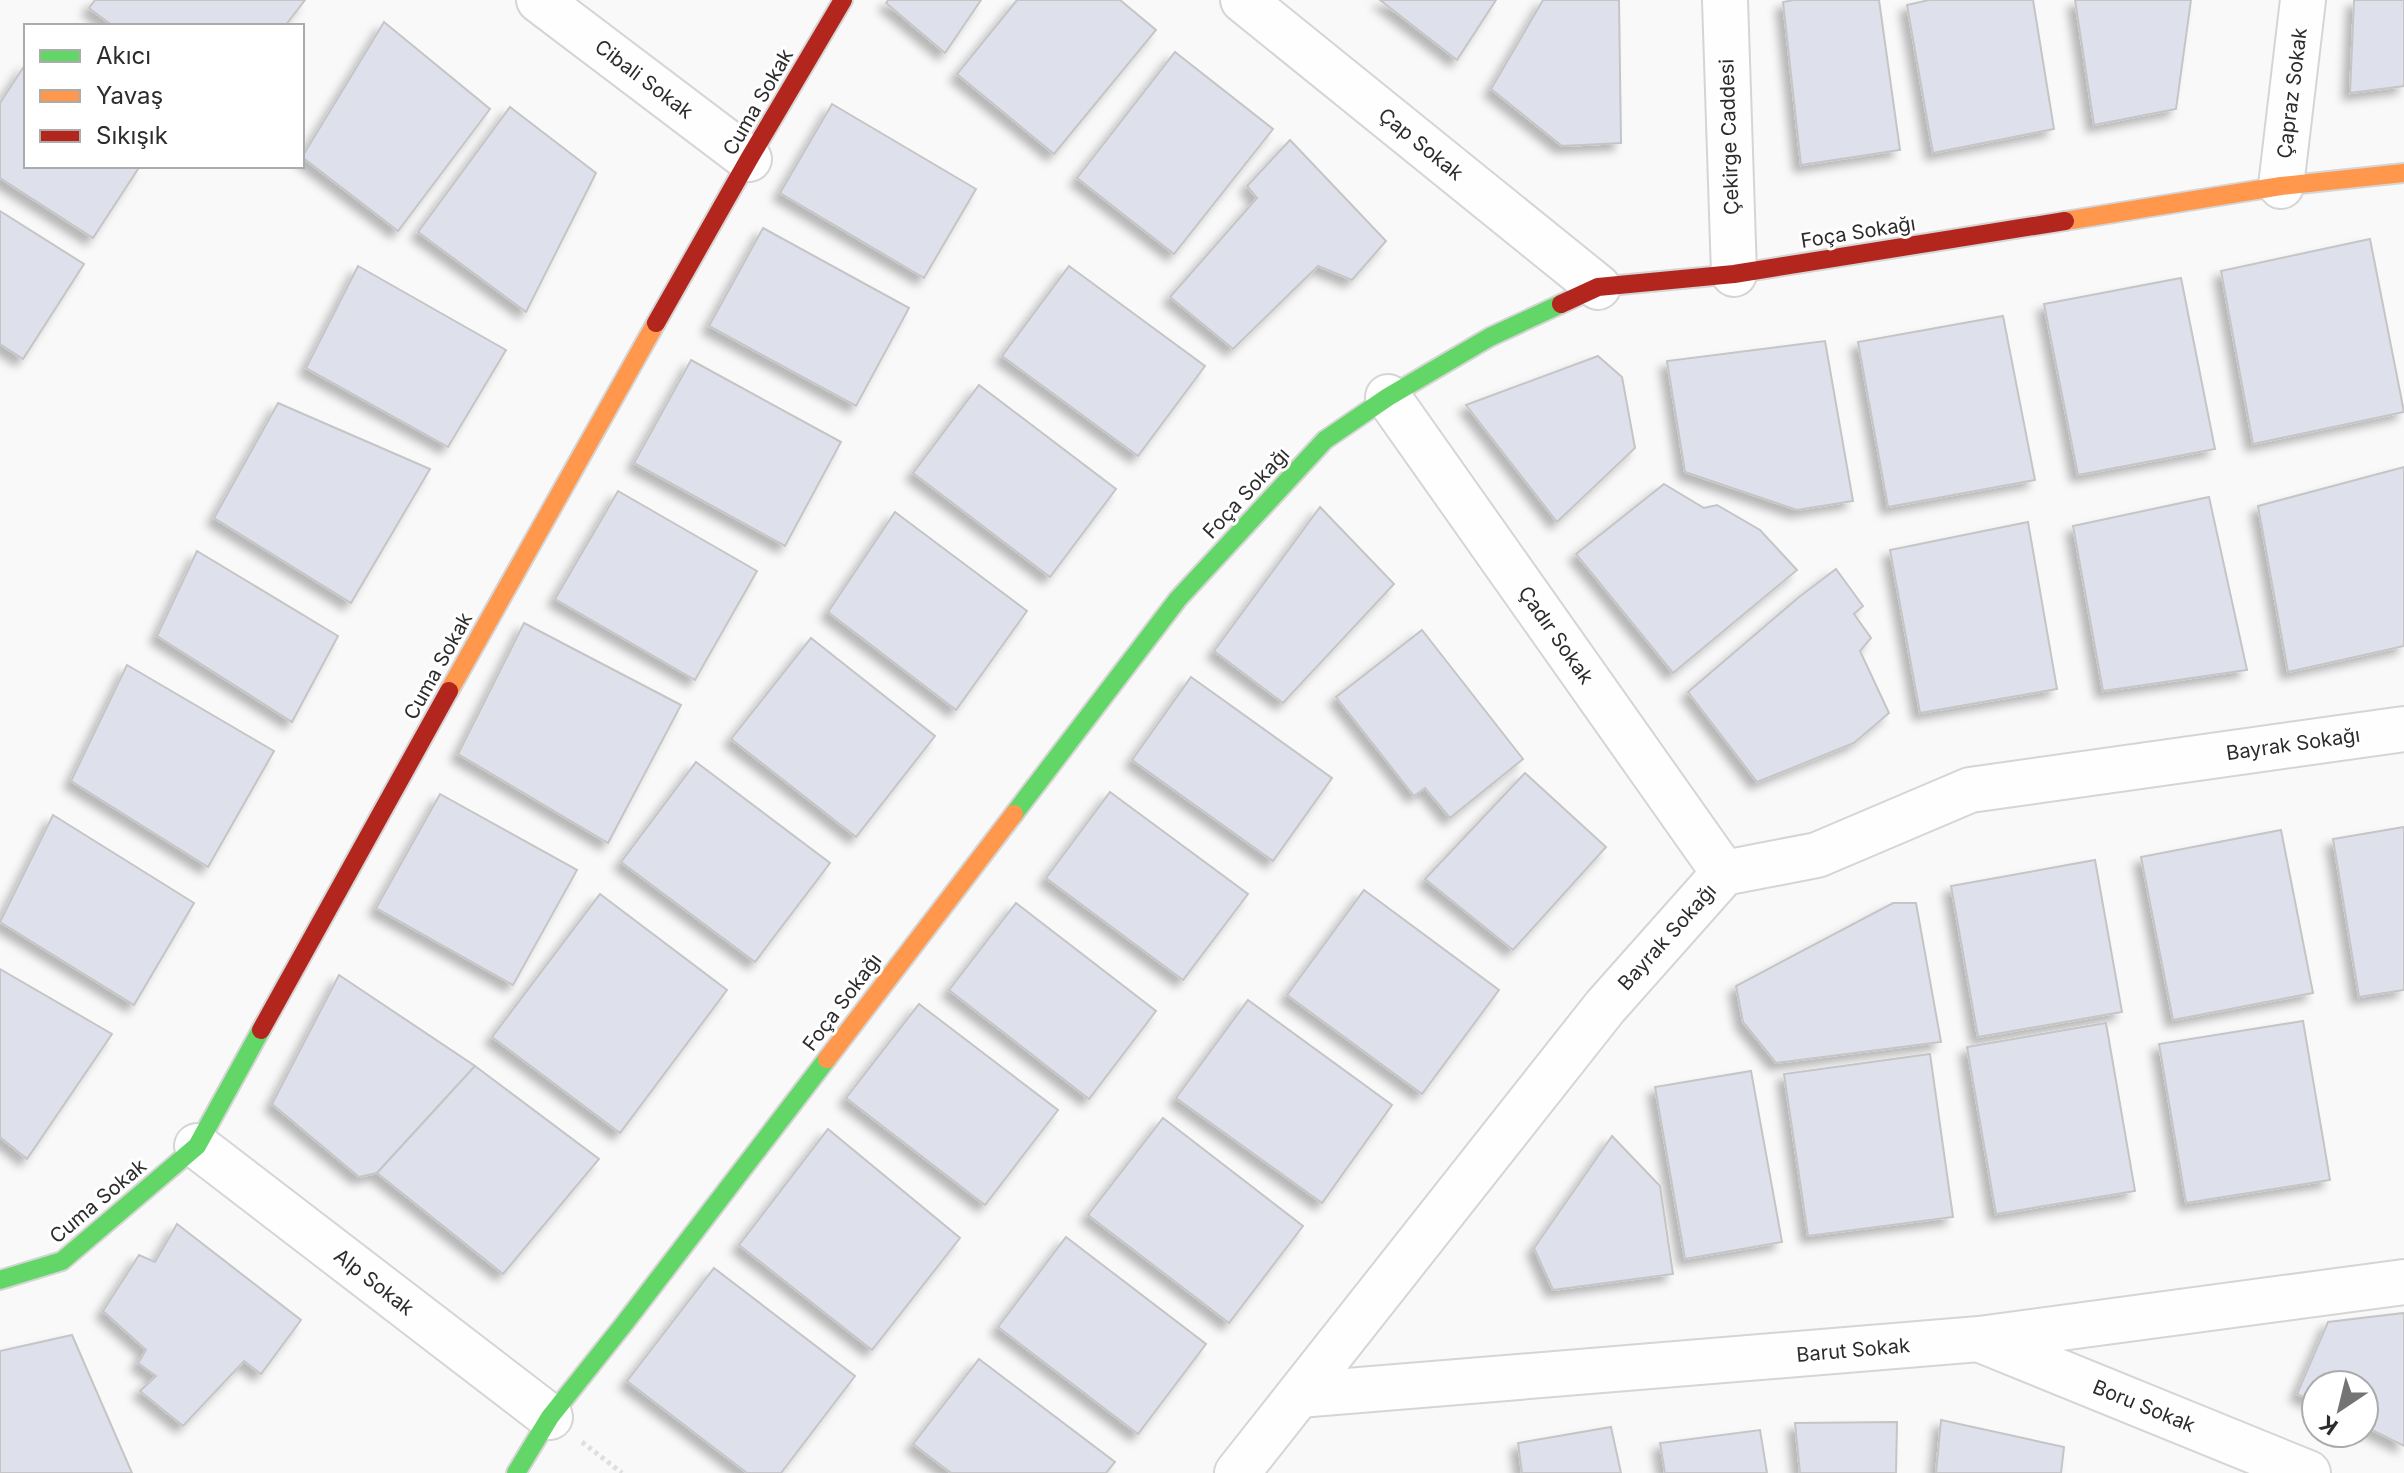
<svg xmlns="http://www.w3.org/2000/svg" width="2404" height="1473" font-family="Inter,sans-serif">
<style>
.building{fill:#dee1ec;stroke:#c5c5c5;stroke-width:2;filter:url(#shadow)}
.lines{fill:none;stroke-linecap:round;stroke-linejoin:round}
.street-casing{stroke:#d5d5d5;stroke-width:48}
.fast-casing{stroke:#d5d5d5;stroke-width:22}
.slow-casing{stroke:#d5d5d5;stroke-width:22}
.jam-casing{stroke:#d5d5d5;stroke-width:22}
.path{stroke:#dfdfe0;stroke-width:5;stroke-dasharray:4 4;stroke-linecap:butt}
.street{stroke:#fefefe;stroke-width:44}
.fast{stroke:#63d668;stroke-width:18}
.slow{stroke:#ff974d;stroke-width:18}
.jam{stroke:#b3261e;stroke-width:18}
.labels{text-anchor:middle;stroke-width:6;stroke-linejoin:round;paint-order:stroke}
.street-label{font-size:20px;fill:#2c2c2d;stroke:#fff}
</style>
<defs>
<filter id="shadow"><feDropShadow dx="-7" dy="7" stdDeviation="4" flood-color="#0004"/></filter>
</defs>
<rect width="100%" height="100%" fill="#f9f9f9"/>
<!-- building -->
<g class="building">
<polygon points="95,0 305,0 285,26 113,26 89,8"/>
<polygon points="888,0 981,0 945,53 886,3"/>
<polygon points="1017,0 1120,0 1156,30 1054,154 957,74"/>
<polygon points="1380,0 1496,0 1457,60"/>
<polygon points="1543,0 1619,0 1621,143 1562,146 1491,89"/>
<polygon points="1794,0 1879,0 1900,150 1801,165 1783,2"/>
<polygon points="1929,0 2033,0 2054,129 1933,153 1907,5"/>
<polygon points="2075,0 2191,0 2176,109 2094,125"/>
<polygon points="2354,0 2404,0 2404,86 2350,93"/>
<polygon points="384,22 490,109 398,231 302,157"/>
<polygon points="1175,52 1273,129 1174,254 1077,178"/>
<polygon points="26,63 26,166 140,166 93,238 0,178 0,103"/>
<polygon points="832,104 976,189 924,278 780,193"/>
<polygon points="510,107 596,173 526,312 418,232"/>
<polygon points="1290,140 1386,241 1352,280 1318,266 1233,349 1170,297 1257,198 1247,186"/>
<polygon points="0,211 84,264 23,359 0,344"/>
<polygon points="763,228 909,308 856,406 709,326"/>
<polygon points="2370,239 2404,412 2253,444 2221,271"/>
<polygon points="358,266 506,350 448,447 306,368"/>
<polygon points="1069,266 1205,366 1138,456 1002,356"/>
<polygon points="2181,278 2215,449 2078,475 2044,304"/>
<polygon points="2003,316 2035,480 1888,507 1858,342"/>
<polygon points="1825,341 1853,501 1797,510 1685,472 1667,361"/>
<polygon points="1598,356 1622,377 1635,448 1557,522 1466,405"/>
<polygon points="691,360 841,442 785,546 634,463"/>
<polygon points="979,385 1116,489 1050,577 913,473"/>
<polygon points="278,403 430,469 351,603 214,518"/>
<polygon points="2404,467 2404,646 2288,672 2258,506"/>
<polygon points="1664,484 1704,508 1717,505 1760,530 1797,570 1673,673 1576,554"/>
<polygon points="618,491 757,571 695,680 555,599"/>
<polygon points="2209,497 2247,670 2103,691 2073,526"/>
<polygon points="1320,507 1394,584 1283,703 1214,651"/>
<polygon points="895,512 1027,611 956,710 828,612"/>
<polygon points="2028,522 2057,689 1920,713 1890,550"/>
<polygon points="197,551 338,636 292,722 157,636"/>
<polygon points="1836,569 1863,606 1854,614 1871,638 1860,651 1889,713 1854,743 1757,782 1688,692 1799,597"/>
<polygon points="524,623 681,705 608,843 458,754"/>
<polygon points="1422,630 1523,759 1450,818 1425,788 1414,796 1336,697"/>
<polygon points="811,638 935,736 856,837 731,739"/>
<polygon points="127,665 274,751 208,867 71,781"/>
<polygon points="1191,677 1332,778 1273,861 1132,760"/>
<polygon points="696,762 830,863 755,962 621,862"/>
<polygon points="1525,773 1606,847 1513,950 1425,879"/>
<polygon points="1110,792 1248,894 1183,980 1046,878"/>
<polygon points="440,794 577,870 513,985 376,908"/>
<polygon points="53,815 194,903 134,1005 0,922"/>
<polygon points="2404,827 2404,990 2359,997 2333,839"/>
<polygon points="2281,830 2313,993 2173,1020 2141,857"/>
<polygon points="2095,860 2122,1012 1978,1037 1951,886"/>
<polygon points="1364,890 1499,990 1422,1094 1287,995"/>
<polygon points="600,894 727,990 620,1133 492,1037"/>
<polygon points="1016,903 1156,1011 1089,1099 949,990"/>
<polygon points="1893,903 1916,903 1941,1042 1776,1063 1743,1022 1736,986"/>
<polygon points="0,969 112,1034 27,1159 0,1137"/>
<polygon points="339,975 475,1066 377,1173 359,1177 272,1104"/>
<polygon points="1248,1000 1392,1105 1322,1203 1176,1098"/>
<polygon points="919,1004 1058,1110 985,1205 846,1098"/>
<polygon points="2303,1021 2330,1180 2186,1203 2159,1044"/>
<polygon points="2106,1023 2135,1191 1996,1214 1967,1047"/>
<polygon points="1930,1054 1953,1217 1808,1236 1784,1074"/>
<polygon points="475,1066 599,1159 503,1274 377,1173"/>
<polygon points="1751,1071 1782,1242 1685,1259 1655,1087"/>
<polygon points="1163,1118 1303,1226 1229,1323 1088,1215"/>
<polygon points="828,1129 960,1238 872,1350 739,1245"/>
<polygon points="1612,1136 1660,1186 1673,1274 1553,1290 1534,1248"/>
<polygon points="177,1224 301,1320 261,1374 244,1361 183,1426 140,1391 156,1376 138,1363 146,1350 103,1311 139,1255 155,1262"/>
<polygon points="1066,1237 1206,1344 1138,1434 998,1327"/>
<polygon points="714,1268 855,1376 781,1473 747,1473 627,1381"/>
<polygon points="2404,1313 2404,1446 2364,1426 2364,1385 2316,1385 2316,1403 2297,1394 2328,1322"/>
<polygon points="72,1335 132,1473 0,1473 0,1351"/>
<polygon points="979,1359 1115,1462 1106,1473 951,1473 913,1444"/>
<polygon points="1941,1420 2064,1447 2061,1473 1936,1473"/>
<polygon points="1897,1422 1896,1473 1800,1473 1795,1423"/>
<polygon points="1611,1427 1621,1473 1522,1473 1518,1443"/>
<polygon points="1760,1430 1767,1473 1665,1473 1660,1443"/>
</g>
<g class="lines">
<defs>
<g id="street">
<polyline points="539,0 749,159"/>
<polyline points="1243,0 1598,287"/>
<polyline points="1725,0 1734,274"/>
<polyline points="2281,186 2303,0"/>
<polyline points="1388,397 1724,873"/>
<polyline points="197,1146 550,1417"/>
<polyline points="1981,1340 2308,1473"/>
<polyline points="1299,1395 1979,1339 2404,1282"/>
<polyline points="1237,1473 1605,1007 1724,873 1817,855 1970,790 2404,729"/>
</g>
<g id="fast">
<polyline points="1014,814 1178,599 1325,440 1388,397 1490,337 1561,304"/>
<polyline points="0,1280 62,1261 197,1146 261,1030"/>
<polyline points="516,1473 550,1417 624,1324 827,1059"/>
</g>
<g id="slow">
<polyline points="2065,221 2281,186 2404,173"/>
<polyline points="449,691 656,323"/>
<polyline points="827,1059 1014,814"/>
</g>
<g id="jam">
<polyline points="1561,304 1598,287 1734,274 2065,221"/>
<polyline points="656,323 749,159 843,0"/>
<polyline points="261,1030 449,691"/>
</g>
</defs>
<!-- street casing -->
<use href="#street" class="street-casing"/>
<!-- fast casing -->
<use href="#fast" class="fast-casing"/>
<!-- slow casing -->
<use href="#slow" class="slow-casing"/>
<!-- jam casing -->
<use href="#jam" class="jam-casing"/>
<!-- path -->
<polyline class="path" points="582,1442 622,1473"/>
<!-- street -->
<use href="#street" class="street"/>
<!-- fast -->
<use href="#fast" class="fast"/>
<!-- slow -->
<use href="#slow" class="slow"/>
<!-- jam -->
<use href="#jam" class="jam"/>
</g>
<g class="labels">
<!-- street labels -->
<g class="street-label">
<text transform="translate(644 79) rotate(37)" y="7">Cibali Sokak</text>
<text transform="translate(2292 93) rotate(-83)" y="7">Çapraz Sokak</text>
<text transform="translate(758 102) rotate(-60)" y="7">Cuma Sokak</text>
<text transform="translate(1729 137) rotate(-92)" y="7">Çekirge Caddesi</text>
<text transform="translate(1421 144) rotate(39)" y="7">Çap Sokak</text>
<text transform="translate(1858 232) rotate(-9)" y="7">Foça Sokağı</text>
<text transform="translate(1246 493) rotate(-47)" y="7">Foça Sokağı</text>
<text transform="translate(1556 635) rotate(55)" y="7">Çadır Sokak</text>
<text transform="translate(438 666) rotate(-61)" y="7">Cuma Sokak</text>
<text transform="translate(2293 744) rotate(-8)" y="7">Bayrak Sokağı</text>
<text transform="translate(1667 937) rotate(-48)" y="7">Bayrak Sokağı</text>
<text transform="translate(842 1002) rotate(-53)" y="7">Foça Sokağı</text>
<text transform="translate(98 1201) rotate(-40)" y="7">Cuma Sokak</text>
<text transform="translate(374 1282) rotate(38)" y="7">Alp Sokak</text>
<text transform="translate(1853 1350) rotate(-5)" y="7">Barut Sokak</text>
<text transform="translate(2144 1406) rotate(22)" y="7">Boru Sokak</text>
</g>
</g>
<!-- legend -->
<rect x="24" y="24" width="280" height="144" fill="#ffffff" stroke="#ababab" stroke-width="2"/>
<rect x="40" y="50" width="40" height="12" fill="#63d668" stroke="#ababab" stroke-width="2"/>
<text x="96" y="64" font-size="24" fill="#2c2c2d">Akıcı</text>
<rect x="40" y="90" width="40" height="12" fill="#ff974d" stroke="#ababab" stroke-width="2"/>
<text x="96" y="104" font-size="24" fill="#2c2c2d">Yavaş</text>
<rect x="40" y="130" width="40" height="12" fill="#b3261e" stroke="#ababab" stroke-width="2"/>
<text x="96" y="144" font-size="24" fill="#2c2c2d">Sıkışık</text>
<!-- north arrow -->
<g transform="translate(2340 1409) rotate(215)"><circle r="38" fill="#ffffff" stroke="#ababab" stroke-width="2"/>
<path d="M0-6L14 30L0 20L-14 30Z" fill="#747474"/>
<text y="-12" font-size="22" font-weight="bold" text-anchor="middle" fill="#2c2c2d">K</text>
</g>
</svg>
